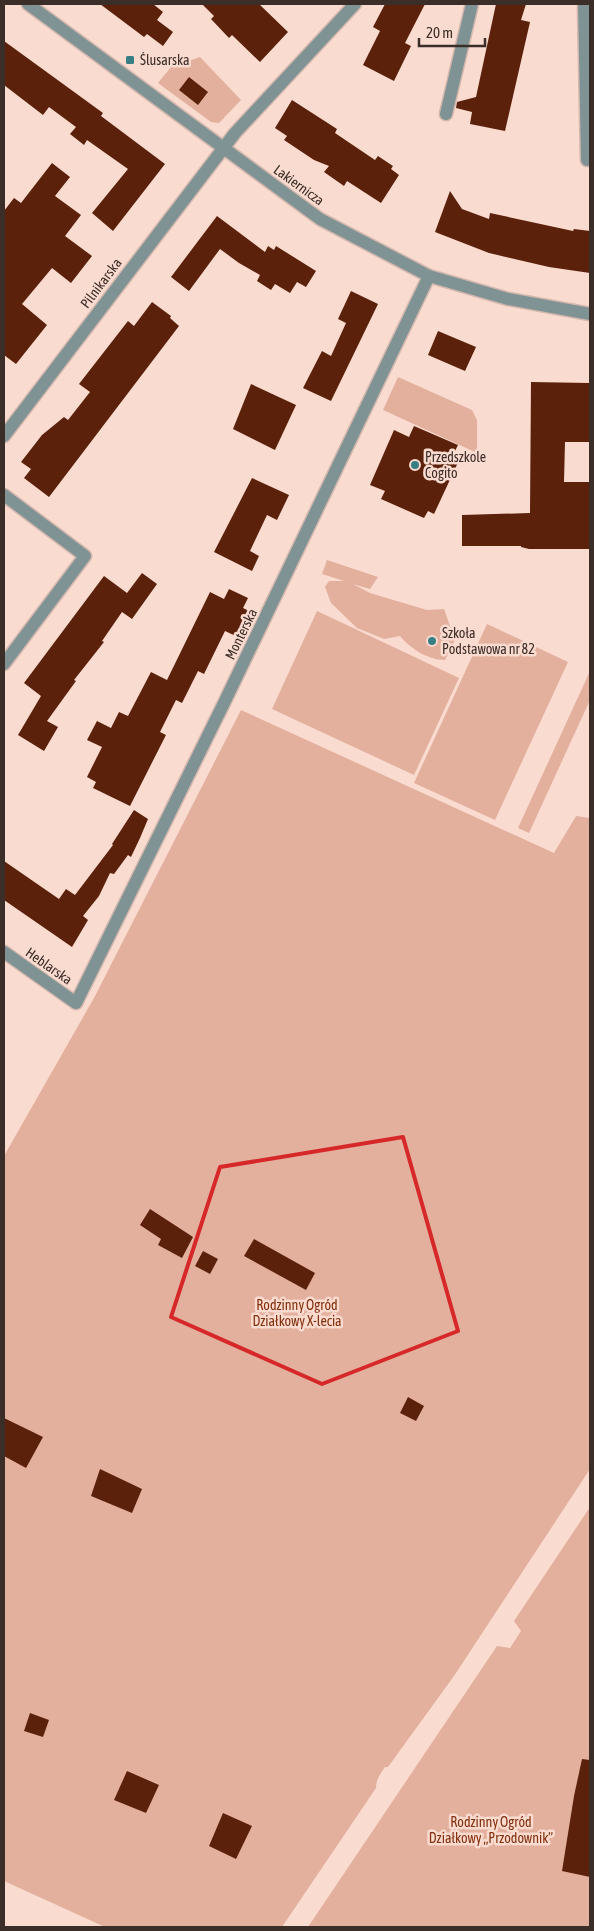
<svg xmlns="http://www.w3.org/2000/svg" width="594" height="1931" font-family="'Asap Condensed',sans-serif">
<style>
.green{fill:#e4b09e}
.building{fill:#5b210a}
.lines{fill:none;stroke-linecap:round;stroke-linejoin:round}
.minor-casing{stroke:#d4b8ae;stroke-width:15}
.minor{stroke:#809394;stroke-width:12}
.marked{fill:none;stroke:#d62828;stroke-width:4;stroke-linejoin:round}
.poi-dot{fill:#377f84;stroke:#fadbd0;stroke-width:2}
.labels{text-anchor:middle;stroke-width:5;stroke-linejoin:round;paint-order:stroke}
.poi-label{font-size:14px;fill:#3b2d27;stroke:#fadbd0;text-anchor:start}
.street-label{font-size:14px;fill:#3b2d27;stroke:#fadbd0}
.park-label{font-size:14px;fill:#82300e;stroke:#fadbd0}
</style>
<rect width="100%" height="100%" fill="#fadbd0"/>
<!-- green -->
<g class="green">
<polygon points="200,57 241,100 219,123 211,122 158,83 171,67"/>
<polygon points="398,377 472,410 477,420 477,453 383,410"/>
<path d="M 327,560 L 378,577 L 370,589 L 353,584 L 370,593 L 427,610 L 444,609 L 455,640 L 445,660 C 428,660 411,649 400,636 L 384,639 L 357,628 L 331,603 L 325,587 L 329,581 L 344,581 L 322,574 Z"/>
<polygon points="317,611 459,678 414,775 272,709"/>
<polygon points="487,624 568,662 495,820 414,783"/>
<polygon points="590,671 590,700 529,833 518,828"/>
<path d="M 241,710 L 554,853 L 576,816 L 590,818 L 590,1469 L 454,1676 L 388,1767 L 385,1767 C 380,1774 376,1780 376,1788 L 282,1927 L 105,1927 L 4,1881 L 4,1156 L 94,998 Z"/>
<polygon points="590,1507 590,1927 308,1927 497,1646 510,1648 521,1631 514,1621"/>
</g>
<!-- building -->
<g class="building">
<polygon points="100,4 153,4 163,12 157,20 173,32 163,46 147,34 144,37"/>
<polygon points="202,4 259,4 288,32 260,62 232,35 229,38 211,19 214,16"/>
<polygon points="385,4 425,4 405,43 411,46 394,81 363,65 380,31 373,27"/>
<polygon points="496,4 526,4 521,20 530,22 505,131 470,124 472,112 456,108 457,102 476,97"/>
<polygon points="4,41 103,113 101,116 165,164 113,231 92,213 128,169 87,140 84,145 70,134 76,127 49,107 43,115 4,85"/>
<polygon points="189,77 208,92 198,105 179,90"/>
<polygon points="292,100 337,129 335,133 375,160 378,156 393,166 391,169 399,175 381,203 347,181 344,186 324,172 329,166 314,160 284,140 287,136 275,128"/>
<polygon points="52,163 70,177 55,196 81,215 65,236 92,256 71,283 52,268 22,304 47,325 16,364 4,355 4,211 14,198 21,203"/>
<polygon points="450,191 462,209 489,219 490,213 573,231 574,229 590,231 590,273 549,267 489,253 435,232"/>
<polygon points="217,216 265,252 268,246 274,250 276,246 316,271 306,287 297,282 290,293 275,284 271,290 257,281 260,275 239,263 220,249 189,291 171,277"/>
<polygon points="351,291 378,304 331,401 303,388 322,351 331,356 346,323 338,319"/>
<polygon points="152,302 171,316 170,318 179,326 49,497 24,478 31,469 21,462 42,435 64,417 68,420 90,392 79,384 128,321 134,326"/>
<polygon points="438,331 476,347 465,371 428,355"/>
<polygon points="531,382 590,383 590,442 565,442 564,482 590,482 590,549 529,549 521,547 521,546 462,546 462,515 530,513"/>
<polygon points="251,384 296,405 275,450 233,429"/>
<polygon points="414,426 458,445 454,453 461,456 434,514 428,511 424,518 381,499 385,491 370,485 394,430 409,437"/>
<polygon points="252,478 289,495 277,520 267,515 250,551 259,556 252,571 214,552"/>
<polygon points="142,573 157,584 132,619 122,612 102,641 104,642 74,680 76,681 47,721 58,727 44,751 18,735 41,696 24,683 104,576 127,593"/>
<polygon points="229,589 248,598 243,608 253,613 240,638 225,631 204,674 198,671 182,703 176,700 160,732 166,735 130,806 93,788 96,782 87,777 102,747 87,740 97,721 111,728 119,712 128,716 151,672 167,680 210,592 224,599"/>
<polygon points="134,810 148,819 140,838 131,857 128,855 114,874 110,873 99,896 83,916 88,920 72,947 4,900 4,861 59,899 66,889 75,895 113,845 112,844"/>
<polygon points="150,1209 193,1237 182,1258 158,1245 161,1239 140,1225"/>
<polygon points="254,1239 315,1273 306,1290 244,1256"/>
<polygon points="203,1251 218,1259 210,1274 195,1266"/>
<polygon points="408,1397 424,1406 416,1421 400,1413"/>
<polygon points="4,1418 43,1437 26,1468 4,1456"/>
<polygon points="100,1469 142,1489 132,1513 91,1496"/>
<polygon points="30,1713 49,1720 43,1737 24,1731"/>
<polygon points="582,1759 590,1760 590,1877 562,1871 574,1796"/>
<polygon points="127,1771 159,1785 146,1813 114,1800"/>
<polygon points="223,1813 252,1826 236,1859 209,1846"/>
</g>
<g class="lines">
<defs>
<g id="minor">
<polyline points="28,4 320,219 429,276 508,299 590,314"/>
<polyline points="584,4 587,160"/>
<polyline points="446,114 472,4"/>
<polyline points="4,436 235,133 355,4"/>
<polyline points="4,495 85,556 4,664"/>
<polyline points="4,952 76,1003 225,701 429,276"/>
</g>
</defs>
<!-- minor casing -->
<use href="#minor" class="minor-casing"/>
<!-- minor -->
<use href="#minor" class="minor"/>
</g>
<!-- marked area -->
<path class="marked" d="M 403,1137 L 458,1331 L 322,1384 L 171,1317 L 220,1167 Z"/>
<!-- markers -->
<g class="poi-dot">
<rect x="125" y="55" width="10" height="10" rx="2.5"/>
<circle cx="415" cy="465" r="5"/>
<circle cx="432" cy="641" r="5"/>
</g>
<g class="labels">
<!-- poi labels -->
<g class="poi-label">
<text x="140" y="65">Ślusarska</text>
<text x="425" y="462">Przedszkole<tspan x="425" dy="16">Cogito</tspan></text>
<text x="442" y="638">Szkoła<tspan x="442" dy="16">Podstawowa nr 82</tspan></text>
</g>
<!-- street labels -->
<g class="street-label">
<text transform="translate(299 185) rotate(36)" y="5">Lakiernicza</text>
<text transform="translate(101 283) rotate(-53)" y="5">Pilnikarska</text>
<text transform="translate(241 634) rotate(-64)" y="5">Monterska</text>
<text transform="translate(49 966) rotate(35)" y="5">Heblarska</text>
</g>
<!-- park labels -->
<g class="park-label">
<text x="297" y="1310">Rodzinny Ogród<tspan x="297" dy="16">Działkowy X-lecia</tspan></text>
<text x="491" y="1827">Rodzinny Ogród<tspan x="491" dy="16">Działkowy „Przodownik”</tspan></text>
</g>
</g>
<!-- border -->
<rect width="594" height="1931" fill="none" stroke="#3b2d27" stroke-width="10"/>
<!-- scale -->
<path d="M419 38v8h66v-8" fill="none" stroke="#3b2d27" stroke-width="2.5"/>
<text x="426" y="38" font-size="15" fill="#3b2d27" stroke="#fadbd0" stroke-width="4" paint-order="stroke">20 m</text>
</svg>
